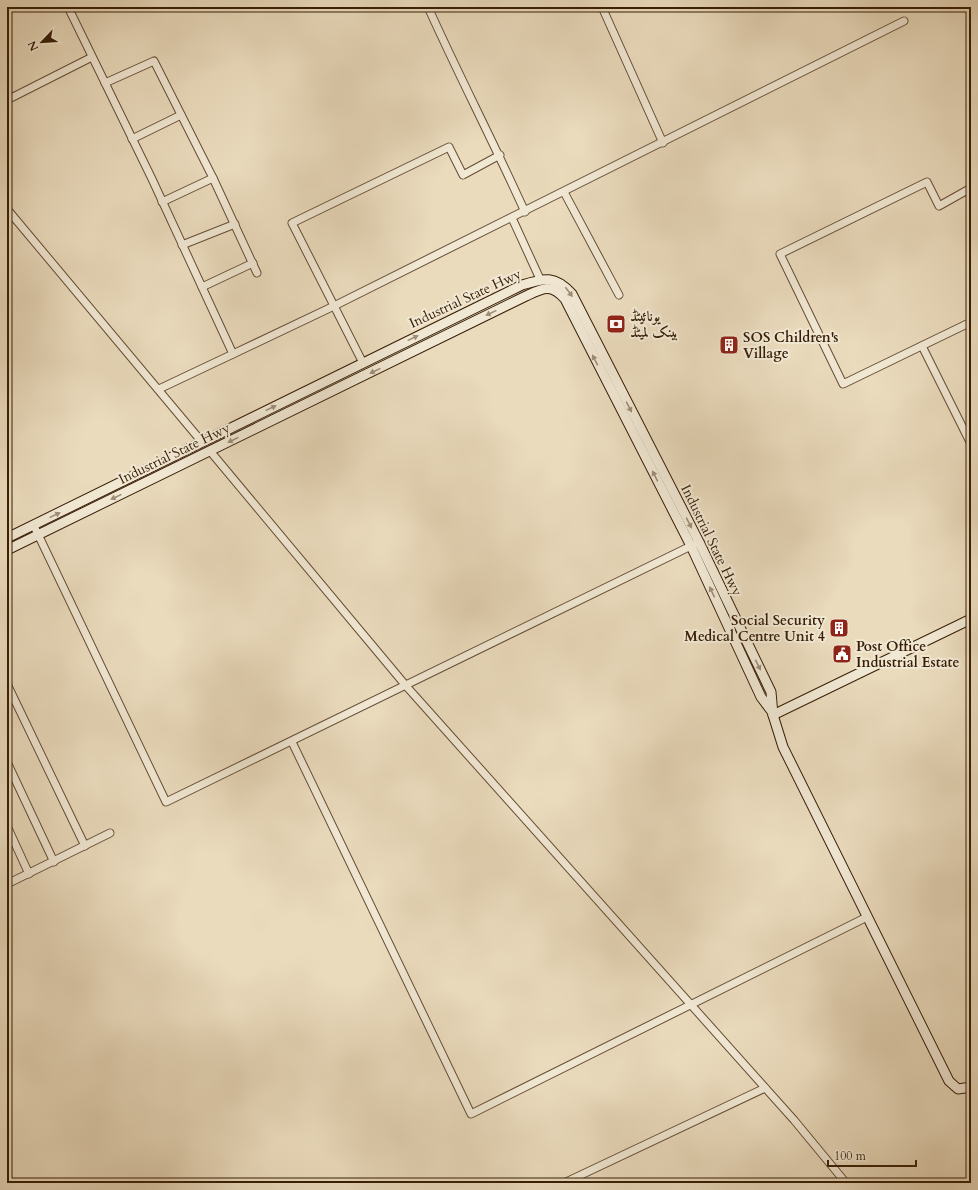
<svg xmlns="http://www.w3.org/2000/svg" width="978" height="1190" font-family="Cardo,Amiri,serif">
  <style>
    .lines { fill: none; stroke-linecap: round; stroke-linejoin: round }
    .street-casing { stroke: #644d34; stroke-width: 9 }
    .secondary-casing { stroke: #371e06; stroke-width: 11 }
    .street { stroke: #f1e8d4; stroke-width: 7 }
    .secondary { stroke: #f1e8d4; stroke-width: 9 }
    .oneway { fill: #9d8d77 }
    .labels { text-anchor: middle; stroke-width: 4; stroke-linejoin: round; paint-order: stroke }
    .street-label { font-size: 14px; fill: #371e06; stroke: #f1e8d4 }
    .poi-label { font-size: 14px; font-weight: bold; fill: #371e06; stroke: #f1e8d4; text-anchor: start }
  </style>
  <rect width="100%" height="100%" fill="#eadbbd"/>
  <filter id="stains"><feTurbulence type="fractalNoise" baseFrequency=".005" numOctaves="4"/><feColorMatrix values="0 0 0 0 .2 0 0 0 0 .09 0 0 0 0 .02 0 0 0 .5 -.17"/></filter>
  <radialGradient id="worn" r=".72"><stop offset=".6" stop-color="#630" stop-opacity="0"/><stop offset="1" stop-color="#630" stop-opacity=".3"/></radialGradient>
  <g class="lines">
    <defs>
      <g id="street">
        <polyline points="68,7 152,179 233,354 159,389"/>
        <path d="M428 7C459 76 494 143 525 212"/>
        <polyline points="602,7 663,143"/>
        <polyline points="105,83 154,61 213,178 257,273"/>
        <polyline points="7,100 92,57"/>
        <polyline points="132,139 181,115"/>
        <polyline points="971,188 939,206 927,182 780,254 843,384 971,322"/>
        <polyline points="564,192 619,295"/>
        <polyline points="162,202 213,178"/>
        <polyline points="7,209 202,442"/>
        <polyline points="512,218 540,279"/>
        <polyline points="182,245 235,224"/>
        <polyline points="202,287 253,263"/>
        <polyline points="922,346 971,444"/>
        <polyline points="233,354 334,306 904,21"/>
        <polyline points="363,363 292,223 449,147 463,175 500,155"/>
        <polyline points="210,451 407,687 794,1120 846,1183"/>
        <polyline points="34,526 166,802 695,544"/>
        <polyline points="7,684 85,846"/>
        <polyline points="292,742 471,1114 867,917"/>
        <polyline points="7,762 54,862"/>
        <polyline points="7,826 29,874"/>
        <polyline points="7,884 110,833"/>
        <polyline points="564,1183 765,1088"/>
      </g>
      <g id="secondary">
        <path d="M7 538 522 285C544 278 555 275 572 294L699 542 771 692 773 715 783 747 949 1081 958 1089 971 1087"/>
        <path d="M7 550 526 296C543 288 551 283 565 299L691 546 761 697 773 713"/>
        <polyline points="773,715 971,619"/>
      </g>
    </defs>
    <use href="#street" class="street-casing"/>
    <use href="#secondary" class="secondary-casing"/>
    <use href="#street" class="street"/>
    <use href="#secondary" class="secondary"/>
  </g>
  <defs><path id="oneway-solid" d="M-6-.8H1V-3.2L6.5 0L1 3.2V.8H-6Z"/></defs>
  <g class="oneway">
    <use href="#oneway-solid" transform="translate(569 292) rotate(53)"/>
    <use href="#oneway-solid" transform="translate(491 313) rotate(154)"/>
    <use href="#oneway-solid" transform="translate(413 338) rotate(-26)"/>
    <use href="#oneway-solid" transform="translate(595 360) rotate(-117)"/>
    <use href="#oneway-solid" transform="translate(375 371) rotate(154)"/>
    <use href="#oneway-solid" transform="translate(629 407) rotate(63)"/>
    <use href="#oneway-solid" transform="translate(271 408) rotate(-26)"/>
    <use href="#oneway-solid" transform="translate(233 440) rotate(154)"/>
    <use href="#oneway-solid" transform="translate(655 476) rotate(-117)"/>
    <use href="#oneway-solid" transform="translate(116 497) rotate(154)"/>
    <use href="#oneway-solid" transform="translate(55 515) rotate(-26)"/>
    <use href="#oneway-solid" transform="translate(689 523) rotate(63)"/>
    <use href="#oneway-solid" transform="translate(712 592) rotate(-115)"/>
    <use href="#oneway-solid" transform="translate(758 665) rotate(64)"/>
  </g>
  <defs>
    <symbol id="bank-square" viewBox="-11 -11 22 22"><rect x="-9" y="-9" width="18" height="18" rx="4" fill="#8f2418" stroke="#f1e8d4"/><path d="M-6-4H6V4H-6ZM0-2.3a2.3 2.3 0 1 0 0 4.6a2.3 2.3 0 1 0 0-4.6Z" fill="#fff"/></symbol>
    <symbol id="building-square" viewBox="-11 -11 22 22"><rect x="-9" y="-9" width="18" height="18" rx="4" fill="#8f2418" stroke="#f1e8d4"/><path d="M-4-6H4V6H1V3H-1V6H-4ZM-2.5-4.3h1.7v1.8h-1.7ZM.8-4.3h1.7v1.8H.8ZM-2.5-1h1.7V.8h-1.7ZM.8-1h1.7V.8H.8Z" fill="#fff"/></symbol>
    <symbol id="civic-square" viewBox="-11 -11 22 22"><rect x="-9" y="-9" width="18" height="18" rx="4" fill="#8f2418" stroke="#f1e8d4"/><path d="M-.6-6.5H3V-4.5H.6V-3L4-1V1h2V6H-6V1h2V-1L-.6-3ZM-1.2 2.5V6h2.4V2.5Z" fill="#fff"/></symbol>
  </defs>
  <g fill-rule="evenodd">
    <use href="#bank-square" x="605" y="313" width="22" height="22"/>
    <use href="#building-square" x="718" y="334" width="22" height="22"/>
    <use href="#building-square" x="828" y="617" width="22" height="22"/>
    <use href="#civic-square" x="831" y="643" width="22" height="22"/>
  </g>
  <g class="labels">
    <g class="street-label">
      <text transform="translate(465 298) rotate(-25)" y="5">Industrial State Hwy</text>
      <text transform="translate(174 453) rotate(-26)" y="5">Industrial State Hwy</text>
      <text transform="translate(712 540) rotate(64)" y="5">Industrial State Hwy</text>
    </g>
    <g class="poi-label">
      <text x="630" y="321">یونائیٹڈ<tspan x="630" dy="16">بینک لمیٹڈ</tspan></text>
      <text x="743" y="342">SOS Children's<tspan x="743" dy="16">Village</tspan></text>
      <text x="825" y="625" text-anchor="end">Social Security<tspan x="825" dy="16">Medical Centre Unit 4</tspan></text>
      <text x="856" y="651">Post Office<tspan x="856" dy="16">Industrial Estate</tspan></text>
    </g>
  </g>
  <rect width="978" height="1190" fill="none" stroke="#eadbbd" stroke-width="24"/>
  <rect x="8" y="8" width="962" height="1174" fill="none" stroke="#371e06" stroke-width="2"/>
  <rect x="12" y="12" width="954" height="1166" fill="none" stroke="#371e06"/>
  <g transform="translate(42 42) rotate(245)" stroke="#f1e8d4" stroke-width="3" paint-order="stroke">
  <path d="M0-3L7 15L0 10L-7 15Z" fill="#371e06"/>
  <text y="-6" font-size="11" font-weight="bold" text-anchor="middle" fill="#371e06">N</text>
  </g>
  <path d="M828 1160v6h88v-6" fill="none" stroke="#371e06" stroke-width="2"/>
  <text x="834" y="1160" font-size="12" fill="#371e06" stroke="#f1e8d4" stroke-width="3" paint-order="stroke">100 m</text>
  <rect width="100%" height="100%" filter="url(#stains)"/>
  <rect width="100%" height="100%" fill="url(#worn)"/>
</svg>
